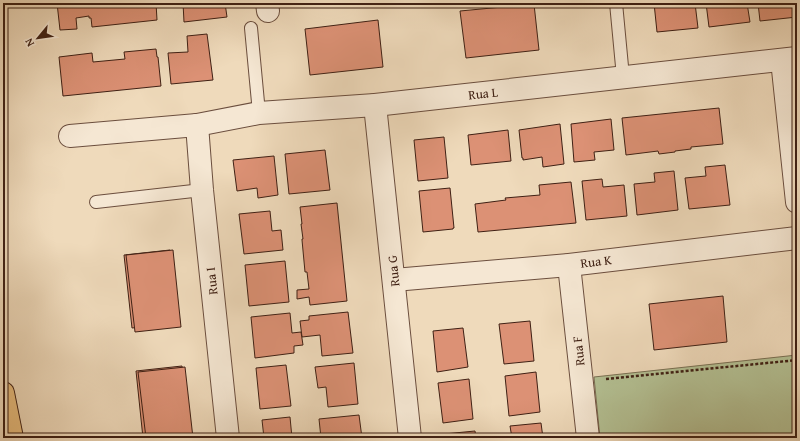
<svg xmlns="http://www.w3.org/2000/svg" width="800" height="441" font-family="'Gentium Book Plus',serif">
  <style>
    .green { fill: #b4c194; stroke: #7a7054 }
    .building { fill: #dc9175; stroke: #3f2014 }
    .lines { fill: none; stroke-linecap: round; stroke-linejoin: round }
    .lane-casing { stroke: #6b4e3e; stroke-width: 14 }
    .street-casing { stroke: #6b4e3e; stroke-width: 24 }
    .primary-casing { stroke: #3f2014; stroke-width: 24 }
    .path { stroke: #3f2014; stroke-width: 2.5; stroke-dasharray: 3 2; stroke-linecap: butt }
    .lane { stroke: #f5e7d3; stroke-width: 12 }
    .street { stroke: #f5e7d3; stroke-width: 22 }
    .primary { stroke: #e8bd7e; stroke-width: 22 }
    .labels { text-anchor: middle; stroke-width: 3.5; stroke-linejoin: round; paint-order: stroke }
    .street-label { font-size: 13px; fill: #3f2014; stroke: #f5e7d3 }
  </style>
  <rect width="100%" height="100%" fill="#efdabb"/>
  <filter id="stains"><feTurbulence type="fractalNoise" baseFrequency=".005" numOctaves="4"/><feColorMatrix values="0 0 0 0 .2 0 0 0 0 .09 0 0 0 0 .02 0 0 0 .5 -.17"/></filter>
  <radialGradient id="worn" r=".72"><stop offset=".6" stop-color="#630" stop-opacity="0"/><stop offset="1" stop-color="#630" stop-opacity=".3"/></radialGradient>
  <polygon class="green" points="797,355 797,438 600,438 594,377"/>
  <g class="building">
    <polygon points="57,3 156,3 157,20 92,27 91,18 89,18 89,16 76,18 77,29 60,30"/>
    <polygon points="183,3 225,3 227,17 184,22"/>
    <polygon points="654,3 695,3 698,28 657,32"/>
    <polygon points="706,3 747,3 750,22 709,27"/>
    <polygon points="758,3 797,3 797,17 760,21"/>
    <polygon points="534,4 539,50 466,58 460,11"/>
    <polygon points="378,20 383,67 310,75 305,29"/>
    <polygon points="207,34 213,80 171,84 168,53 188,52 187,36"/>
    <polygon points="156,49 157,57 158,57 161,86 63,96 59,57 92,53 93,62 125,59 124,52"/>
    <polygon points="719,108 723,144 691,147 691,149 675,151 675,152 659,154 658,151 626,155 622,118"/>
    <polygon points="611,119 614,150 594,152 595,160 574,162 571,124"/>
    <polygon points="560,124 564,164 543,167 542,157 523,160 523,158 522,158 519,130"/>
    <polygon points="508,130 511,161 471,165 468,135"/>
    <polygon points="444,137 448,178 418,181 414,140"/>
    <polygon points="325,150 330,190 289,194 285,154"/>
    <polygon points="274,156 278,195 258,198 257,188 237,191 233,160"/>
    <polygon points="725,165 730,205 689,209 685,178 706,176 705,167"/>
    <polygon points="674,171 678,210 637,215 634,184 655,182 654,173"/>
    <polygon points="602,179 603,187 624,185 627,216 586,220 582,181"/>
    <polygon points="571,182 576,223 478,232 475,204 506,200 505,198 540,195 539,185"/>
    <polygon points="450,188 454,228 453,228 453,229 423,232 419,191"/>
    <polygon points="337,203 347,301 310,305 309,297 297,299 297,290 309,289 307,272 305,272 302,240 302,239 303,239 301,224 302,224 300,207"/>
    <polygon points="270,211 272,231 281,230 283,250 244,254 239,214"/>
    <polygon points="170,250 177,323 132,328 124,255"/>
    <polygon points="173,250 181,327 135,332 126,255"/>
    <polygon points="285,261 289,302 249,306 245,265"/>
    <polygon points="723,296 727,342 654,350 649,304"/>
    <polygon points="348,312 353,353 322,356 320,335 302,337 300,321 309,320 309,316"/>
    <polygon points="290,313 292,333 301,332 303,345 294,346 294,353 255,358 251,317"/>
    <polygon points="530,321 534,361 504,364 499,324"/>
    <polygon points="463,328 468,367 437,372 433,331"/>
    <polygon points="354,363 358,404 328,407 326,387 318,388 315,367"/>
    <polygon points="286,365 291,406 260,409 256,368"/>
    <polygon points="182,366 190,438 143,438 136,371"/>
    <polygon points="185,367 193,438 146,438 138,372"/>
    <polygon points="536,372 540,412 509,416 505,376"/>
    <polygon points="469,379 473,419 443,423 438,383"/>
    <polygon points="359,415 362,438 321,438 319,419"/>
    <polygon points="290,417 292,438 264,438 262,420"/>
    <polygon points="541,423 543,438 512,438 510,426"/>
    <polygon points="475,431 476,438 444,438 444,434"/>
  </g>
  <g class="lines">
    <defs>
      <g id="lane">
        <polyline points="616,3 623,77"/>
        <polyline points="251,28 259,113"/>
        <polyline points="96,202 202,190"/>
      </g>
      <g id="street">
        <polyline points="267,3 268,11"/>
        <polyline points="782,60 797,202"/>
        <polyline points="375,105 410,438"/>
        <polyline points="197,125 202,190 228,438"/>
        <polyline points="70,136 197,125 259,113 375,105 797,58"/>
        <polyline points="569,265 588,438"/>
        <polyline points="394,280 569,265 797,238"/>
      </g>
      <polyline id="primary" points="3,393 12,438"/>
    </defs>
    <use href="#lane" class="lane-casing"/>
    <use href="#street" class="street-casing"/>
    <use href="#primary" class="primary-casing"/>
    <g class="path">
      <polyline points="606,379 797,360"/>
      <polyline points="793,438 797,428"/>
    </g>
    <use href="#lane" class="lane"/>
    <use href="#street" class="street"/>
    <use href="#primary" class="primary"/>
  </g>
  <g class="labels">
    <g class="street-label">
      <text transform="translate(483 93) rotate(-6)" y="5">Rua L</text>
      <text transform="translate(596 261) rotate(-7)" y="5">Rua K</text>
      <text transform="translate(393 271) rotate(-96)" y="5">Rua G</text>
      <text transform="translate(211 281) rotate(-96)" y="5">Rua I</text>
      <text transform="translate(578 351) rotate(-96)" y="5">Rua F</text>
    </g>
  </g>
  <rect width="800" height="441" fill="none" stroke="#efdabb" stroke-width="16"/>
  <rect x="4" y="4" width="792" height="433" fill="none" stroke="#3f2014" stroke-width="2"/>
  <rect x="8" y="8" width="784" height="425" fill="none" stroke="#3f2014"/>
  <g transform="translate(38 38) rotate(241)" stroke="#f5e7d3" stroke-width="3" paint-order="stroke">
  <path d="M0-3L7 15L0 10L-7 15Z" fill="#3f2014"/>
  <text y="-6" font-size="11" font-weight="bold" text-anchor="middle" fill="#3f2014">N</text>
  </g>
  <rect width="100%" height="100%" filter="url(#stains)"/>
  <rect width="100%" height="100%" fill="url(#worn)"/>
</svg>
